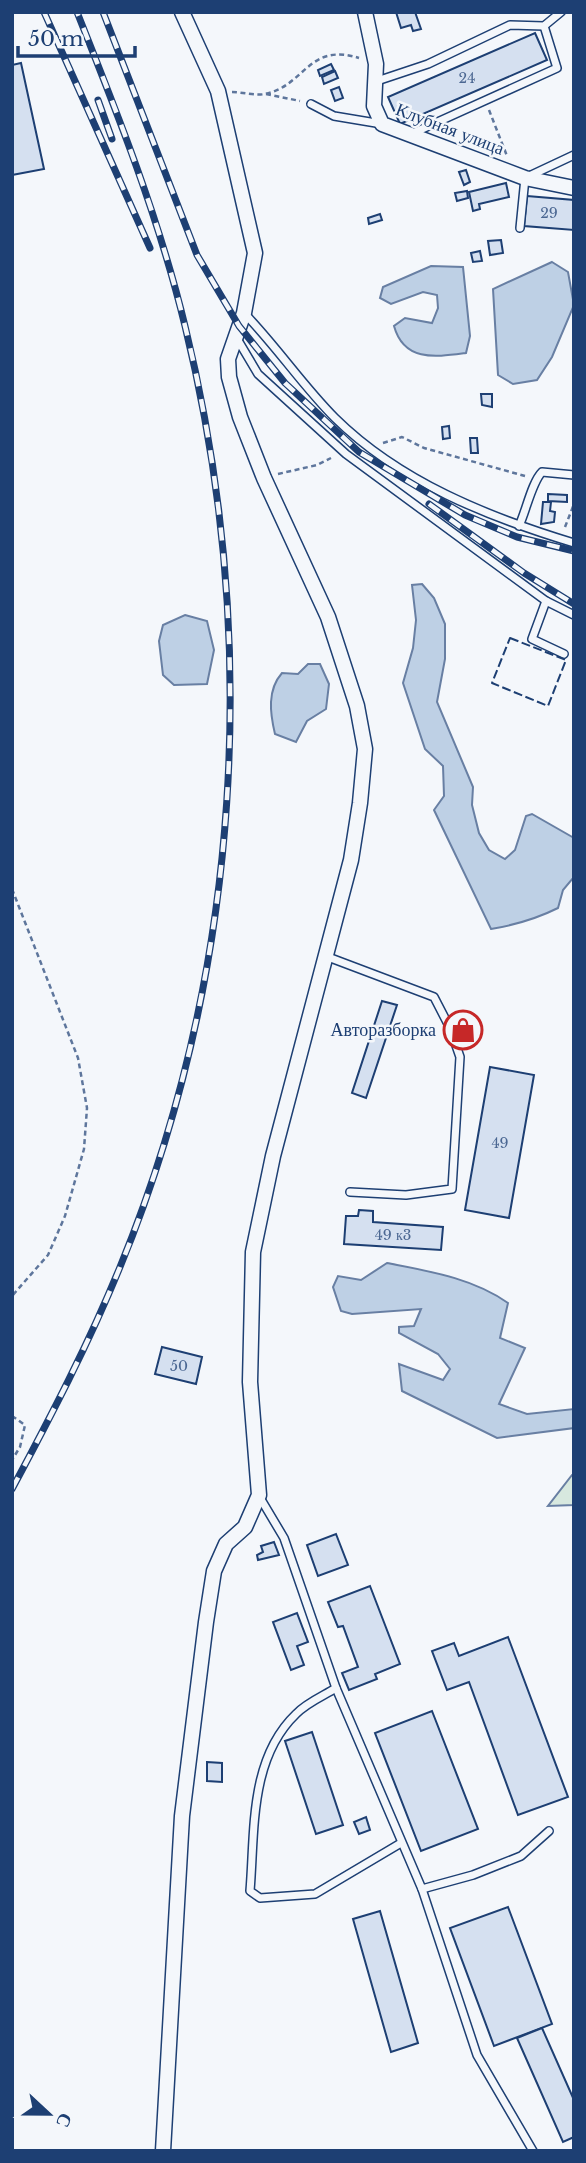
<svg xmlns="http://www.w3.org/2000/svg" width="586" height="2163" font-family="'Libre Baskerville',serif">
  <style>
    .green { fill: #d7e8df; stroke: #687fa3; stroke-width: 2 }
    .water { fill: #bed0e5; stroke: #687fa3; stroke-width: 2 }
    .building { fill: #d5e0f0; stroke: #1d3f73; stroke-width: 2 }
    .lines { fill: none; stroke-linecap: round; stroke-linejoin: round }
    .service-casing { stroke: #1d3f73; stroke-width: 10 }
    .minor-casing { stroke: #1d3f73; stroke-width: 17 }
    .path { stroke: #5e769c; stroke-width: 2.5; stroke-dasharray: 5 3.5; stroke-linecap: butt }
    .service { stroke: #f4f7fb; stroke-width: 7 }
    .minor { stroke: #f4f7fb; stroke-width: 14 }
    .rail-casing { stroke: #1d3f73; stroke-width: 7 }
    .rail { stroke: #f4f7fb; stroke-width: 4.5; stroke-dasharray: 13; stroke-linecap: butt }
    .fence { stroke: #1d3f73; stroke-width: 2; stroke-dasharray: 9 3.5; stroke-linecap: butt }
    .labels { text-anchor: middle; stroke-width: 5; stroke-linejoin: round; paint-order: stroke }
    .number-label { font-size: 14px; fill: #4b6792 }
    .street-label { font-size: 18px; fill: #1d3f73; stroke: #f4f7fb }
    .poi-label { font-size: 18px; fill: #1d3f73; stroke: #f4f7fb; text-anchor: end }
  </style>
  <rect width="100%" height="100%" fill="#f4f7fb"/>
  <polygon class="green" points="574,1474 574,1505 548,1506 572,1475"/>
  <g class="water">
    <polygon points="552,262 568,272 574,305 552,357 537,380 513,384 498,375 493,289"/>
    <path d="M431 266 463 267 470 336 466 353C435 357 404 362 394 326L405 318 432 323 438 308 437 295 423 292 391 304 380 298 383 287Z"/>
    <path d="M422 584 434 598 445 624V659L437 702 473 787 472 805 479 833 489 850 505 859 515 850 526 816 532 814 574 838V877L563 890 558 908C536 919 515 925 491 929L434 810 444 796 443 766 425 749 403 683 413 648 416 620 412 585Z"/>
    <polygon points="185,615 207,621 214,650 207,684 174,685 163,675 159,641 163,625"/>
    <path d="M308 664H320L329 684 326 709 307 721 296 742 275 734C270 713 267 690 282 673L298 674Z"/>
    <path d="M387 1263C428 1271 473 1278 508 1303L500 1338 525 1348 499 1404 527 1414 574 1409V1428L497 1438 402 1391 399 1364 443 1380 450 1369 438 1354 399 1333V1327L414 1326 421 1309 352 1314 341 1311 333 1287 338 1276 361 1280Z"/>
  </g>
  <g class="building">
    <polygon points="396,12 415,12 421,29 413,31 411,25 401,28"/>
    <polygon points="535,33 547,60 400,124 388,97"/>
    <polygon points="21,63 44,169 12,175 12,65"/>
    <polygon points="331,64 334,70 320,76 318,70"/>
    <polygon points="335,71 338,78 324,84 322,77"/>
    <polygon points="339,87 343,98 335,101 331,90"/>
    <polygon points="466,170 470,182 464,185 459,172"/>
    <polygon points="506,183 509,197 479,204 480,209 473,211 469,192"/>
    <polygon points="467,191 468,198 457,201 455,193"/>
    <polygon points="527,196 574,200 574,230 524,226"/>
    <polygon points="380,214 382,220 369,224 368,218"/>
    <polygon points="501,240 503,253 490,255 488,241"/>
    <polygon points="480,251 482,261 473,262 471,253"/>
    <polygon points="481,394 492,394 492,407 482,405"/>
    <polygon points="449,426 450,438 443,439 442,427"/>
    <polygon points="470,438 477,438 478,453 471,453"/>
    <polygon points="548,494 567,495 567,502 548,501"/>
    <polygon points="543,502 551,502 550,511 555,512 554,522 541,524"/>
    <polygon points="382,1001 397,1005 366,1098 352,1093"/>
    <polygon points="490,1067 534,1075 509,1218 465,1210"/>
    <polygon points="359,1210 373,1211 373,1222 443,1227 441,1250 344,1244 346,1216 358,1216"/>
    <polygon points="162,1347 202,1357 196,1384 155,1374"/>
    <polygon points="336,1534 348,1565 318,1576 307,1545"/>
    <polygon points="274,1542 279,1555 258,1560 257,1555 263,1552 261,1546"/>
    <polygon points="370,1586 400,1664 375,1674 377,1679 349,1690 342,1673 358,1667 343,1626 338,1627 328,1602"/>
    <polygon points="297,1613 308,1642 297,1646 304,1665 291,1670 273,1622"/>
    <polygon points="508,1637 568,1797 518,1815 469,1682 447,1690 432,1651 454,1643 459,1656"/>
    <polygon points="432,1711 478,1829 421,1851 375,1733"/>
    <polygon points="312,1732 343,1825 316,1834 285,1741"/>
    <polygon points="207,1762 222,1763 222,1782 207,1781"/>
    <polygon points="366,1817 370,1830 359,1834 354,1822"/>
    <polygon points="508,1907 552,2024 494,2046 450,1928"/>
    <polygon points="380,1911 418,2043 391,2052 353,1919"/>
    <polygon points="542,2028 574,2100 574,2137 563,2142 517,2038"/>
  </g>
  <g class="lines">
    <defs>
      <g id="service">
        <polyline points="377,81 428,64 510,25 544,26 561,12"/>
        <polyline points="311,104 334,116 382,124"/>
        <polyline points="411,134 557,68 544,26"/>
        <polyline points="520,228 525,178 574,155"/>
        <path d="M245 314C277 347 303 386 335 418 400 482 488 517 574 543"/>
        <polyline points="236,337 258,374 346,454 546,601 574,615"/>
        <path d="M519 526C526 511 532 482 542 472L574 475"/>
        <polyline points="546,601 532,639 564,654"/>
        <polyline points="328,957 434,997 450,1028 460,1057 452,1189 406,1195 350,1192"/>
        <polyline points="259,1496 284,1538 336,1688 422,1889 477,2055 533,2151"/>
        <path d="M336 1688C323 1696 306 1703 296 1714 249 1759 255 1831 250 1891L260 1898 315 1894 401 1843"/>
        <polyline points="422,1889 473,1875 521,1856 549,1831"/>
      </g>
      <g id="minor">
        <polyline points="365,12 376,64 374,106 382,124 525,178 574,188"/>
        <polyline points="163,2151 182,1816 206,1622 214,1571 226,1544 245,1527 259,1495 250,1382 253,1252 273,1156 351,860 360,803 365,749 357,706 328,617 264,478 240,417 229,377 228,359 244,313 255,253 218,91 182,12"/>
      </g>
    </defs>
    <use href="#service" class="service-casing"/>
    <use href="#minor" class="minor-casing"/>
    <g class="path">
      <path d="M232 92C242 92 255 96 265 94 305 86 308 42 359 58"/>
      <polyline points="266,94 300,101"/>
      <polyline points="489,110 507,156"/>
      <polyline points="383,443 402,437 424,448 525,476"/>
      <polyline points="278,474 317,465 331,458"/>
      <polyline points="565,527 574,504"/>
      <polyline points="12,889 78,1058 87,1108 84,1149 65,1216 48,1255 12,1296"/>
      <polyline points="12,1416 25,1425 20,1447 12,1460"/>
    </g>
    <use href="#service" class="service"/>
    <use href="#minor" class="minor"/>
    <defs>
      <g id="rail">
        <polyline points="44,12 150,248"/>
        <polyline points="103,12 197,255 239,326 285,383 359,452 465,515 517,537 574,551"/>
        <polyline points="98,100 112,139"/>
        <polyline points="429,504 524,573 574,604"/>
        <path d="M12 1489C51 1416 89 1343 120 1267 242 970 261 637 185 326 159 218 118 115 77 12"/>
      </g>
    </defs>
    <use href="#rail" class="rail-casing"/>
    <use href="#rail" class="rail"/>
    <polygon class="fence" points="510,638 566,660 548,706 492,683"/>
  </g>
  <defs>
    <symbol id="shop-ring" viewBox="-11 -11 22 22"><circle r="9.5" fill="#f4f7fb" stroke="#c62828" stroke-width="1.5"/><path d="M-5-2.5h2.3a2.7 3.5 0 0 1 5.4 0H5L5.5 6h-11ZM-1.5-2.5h3a1.5 2.3 0 0 0-3 0Z" fill="#c62828"/></symbol>
  </defs>
  <g fill-rule="evenodd">
    <use href="#shop-ring" x="441" y="1008" width="44" height="44"/>
  </g>
  <g class="labels">
    <g class="number-label">
      <text x="467" y="83">24</text>
      <text x="549" y="218">29</text>
      <text x="500" y="1148">49</text>
      <text x="393" y="1240">49 к3</text>
      <text x="179" y="1371">50</text>
    </g>
    <g class="street-label">
      <text transform="translate(450 129) rotate(21)" y="6">Клубная улица</text>
    </g>
    <g class="poi-label">
      <text x="436" y="1036">Авторазборка</text>
    </g>
  </g>
  <rect width="586" height="2163" fill="none" stroke="#1d3f73" stroke-width="28"/>
  <g transform="translate(49 2114) rotate(112)" stroke="#f4f7fb" stroke-width="5" paint-order="stroke">
  <path d="M0-5L12 26L0 18L-12 26Z" fill="#1d3f73"/>
  <text y="-10" font-size="19" font-weight="bold" text-anchor="middle" fill="#1d3f73">С</text>
  </g>
  <path d="M18 46v10h117v-10" fill="none" stroke="#1d3f73" stroke-width="3.5"/>
  <text x="28" y="46" font-size="21" fill="#1d3f73" stroke="#f4f7fb" stroke-width="5" paint-order="stroke">50 m</text>
</svg>
